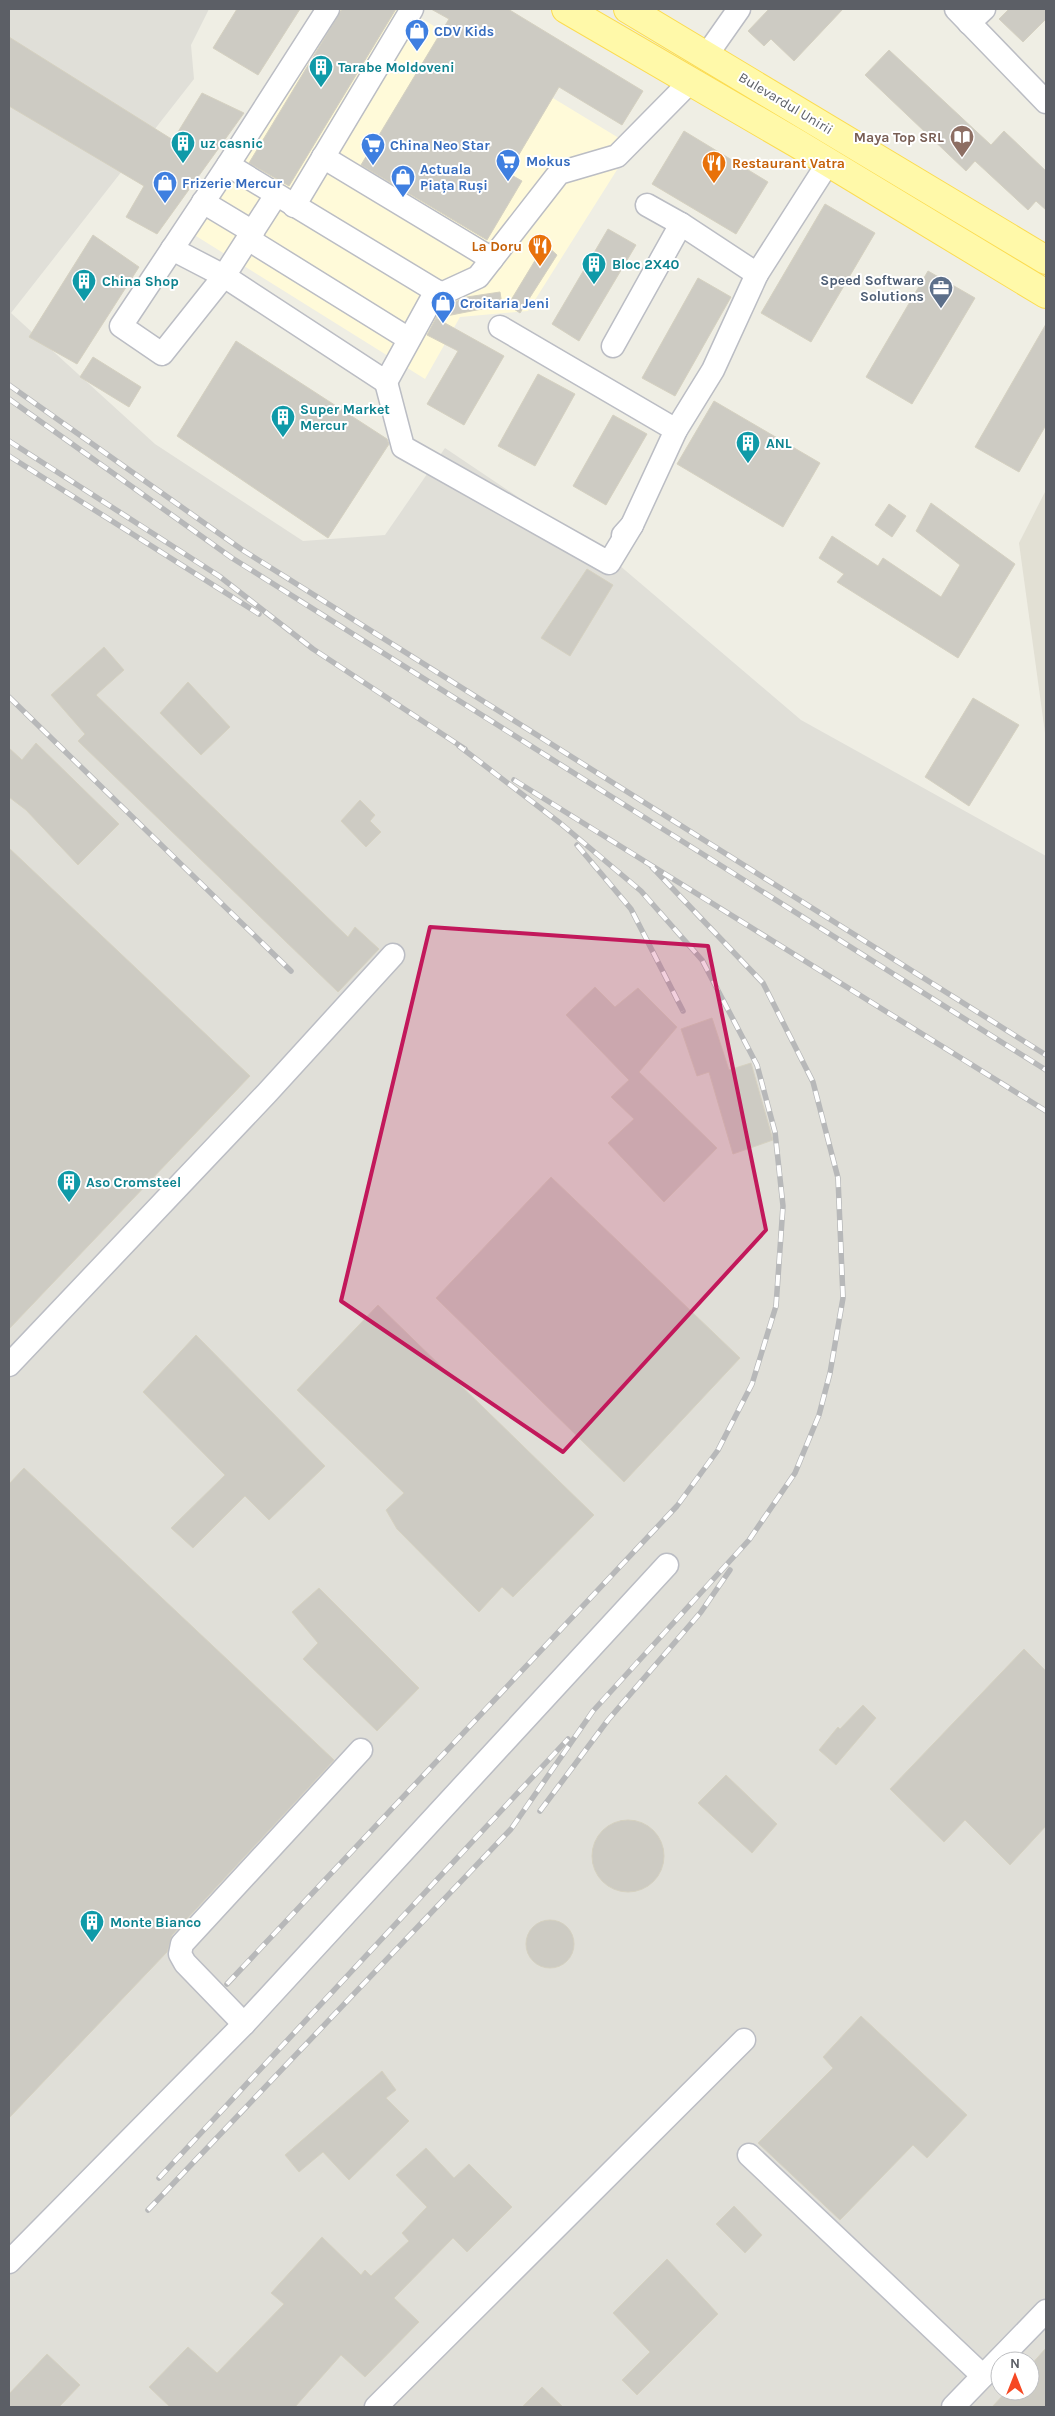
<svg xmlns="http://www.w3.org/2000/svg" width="1055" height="2416" font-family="Karla,sans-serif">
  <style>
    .commercial { fill: #fffad9 }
    .industrial { fill: #e0dfd8; fill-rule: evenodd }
    .education { fill: #e2e0d4 }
    .building { fill: #cdcbc3; stroke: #d5d1c1 }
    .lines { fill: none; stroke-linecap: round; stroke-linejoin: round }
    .minor-casing { stroke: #bbbdc4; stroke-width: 25 }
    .major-casing { stroke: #fcdc50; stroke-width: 30 }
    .minor { stroke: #fff; stroke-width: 22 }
    .major { stroke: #fff9a9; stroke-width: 28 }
    .rail-casing { stroke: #b7b8b9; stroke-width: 5.5 }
    .rail { stroke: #fff; stroke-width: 4; stroke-dasharray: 11; stroke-linecap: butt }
    .marked { fill: #c2185b; fill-opacity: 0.2; stroke: #c2185b; stroke-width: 4; stroke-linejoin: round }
    .labels { text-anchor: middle; stroke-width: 4; stroke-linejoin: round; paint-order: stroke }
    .shop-label { font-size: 14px; font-weight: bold; fill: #366cbe; stroke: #fff; text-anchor: start }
    .culture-label { font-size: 14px; font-weight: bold; fill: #0d838f; stroke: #fff; text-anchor: start }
    .street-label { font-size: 14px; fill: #5c5f66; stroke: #fff }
    .education-label { font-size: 14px; font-weight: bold; fill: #785e54; stroke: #fff; text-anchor: end }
    .food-label { font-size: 14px; font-weight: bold; fill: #c56008; stroke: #fff; text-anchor: start }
    .service-label { font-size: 14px; font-weight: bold; fill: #4e5e75; stroke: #fff; text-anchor: end }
  </style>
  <rect width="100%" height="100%" fill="#efeee4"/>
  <polygon class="commercial" points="321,9 406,9 632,146 528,311 460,317 425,379 188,231"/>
  <path class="industrial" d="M9 9H209L191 45 194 79 11 313 155 444 303 541 385 535 445 448 619 565 801 720 1046 856V2407H9ZM1000 2361H1030V2391H1000Z"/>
  <polygon class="education" points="1046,490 1046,740 1019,543"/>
  <g class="building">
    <polygon points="237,9 300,9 258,75 213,48"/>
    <polygon points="342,9 396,9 289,186 249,163"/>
    <polygon points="431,9 508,9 643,91 622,125 559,87 508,173 522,181 487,240 361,165 449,19"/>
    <polygon points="769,9 843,9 794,61 771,39 764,46 748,31"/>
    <polygon points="1009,9 1046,9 1046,19 1023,42 999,19"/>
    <polygon points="9,37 173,140 202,93 244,113 157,234 126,217 144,186 9,106"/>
    <polygon points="889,50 991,145 1004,131 1046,171 1046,210 1036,201 1028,210 975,161 966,171 865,75"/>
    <polygon points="684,131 768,182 736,234 652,184"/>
    <polygon points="825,204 875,233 811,342 761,313"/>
    <polygon points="608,229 636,245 579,341 552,324"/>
    <polygon points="93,235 139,267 77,364 29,337"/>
    <polygon points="545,244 557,255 520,313 508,305"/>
    <polygon points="928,271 975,298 912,404 866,377"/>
    <polygon points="698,278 731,297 675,396 642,378"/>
    <polygon points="500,292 502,305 436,318 443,307 467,297"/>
    <polygon points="436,318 504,356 464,425 427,404 458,351 427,335"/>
    <polygon points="1046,324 1046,425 1019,472 975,447"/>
    <polygon points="236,341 387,439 389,444 328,538 177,436"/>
    <polygon points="93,357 141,387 129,407 80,377"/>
    <polygon points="538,374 575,394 535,466 498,446"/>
    <polygon points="714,401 820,463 783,527 677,464"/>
    <polygon points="613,415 647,434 606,505 573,486"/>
    <polygon points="931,503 1015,564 958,658 837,582 844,574 819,558 832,536 878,566 883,558 941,597 960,565 916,531"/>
    <polygon points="889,504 906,516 892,537 875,525"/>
    <polygon points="587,569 613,585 570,656 541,638"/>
    <polygon points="104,647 124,670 96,695 348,937 355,927 379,949 338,992 78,741 85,734 51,695"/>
    <polygon points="188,682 230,727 201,755 160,713"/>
    <polygon points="973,698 1019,725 969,806 925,777"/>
    <polygon points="36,743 119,824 78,865 26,810 9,797 9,748 22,760"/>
    <polygon points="360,800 375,815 370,821 381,832 366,847 341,821"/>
    <polygon points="9,848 250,1076 9,1329"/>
    <polygon points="595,987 615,1007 638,988 677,1027 639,1072 717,1148 664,1202 608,1143 634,1119 611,1097 629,1080 566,1015"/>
    <polygon points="712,1018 729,1070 751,1063 773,1140 733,1154 709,1072 697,1076 681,1029"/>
    <polygon points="551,1177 740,1358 624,1482 436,1298"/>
    <polygon points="378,1305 594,1515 513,1597 502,1587 479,1612 397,1529 386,1510 404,1493 297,1390"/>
    <polygon points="196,1335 325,1466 269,1520 245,1496 193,1548 171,1528 225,1475 143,1392"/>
    <polygon points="24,1468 334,1760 172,1935 167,1952 9,2118 9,1484"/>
    <polygon points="319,1588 419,1688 377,1731 303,1659 318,1643 292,1612"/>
    <polygon points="1024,1649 1046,1671 1046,1826 1010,1865 965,1820 944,1842 890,1789"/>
    <polygon points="863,1705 876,1718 836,1765 819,1750 838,1727 840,1729"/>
    <polygon points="726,1775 777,1824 752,1853 698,1803"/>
    <circle cx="628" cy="1856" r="36"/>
    <circle cx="550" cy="1944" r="24"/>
    <polygon points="861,2016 967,2115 927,2158 913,2145 840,2220 758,2143 833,2068 823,2057"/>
    <polygon points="382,2071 396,2090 386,2098 409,2121 349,2180 323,2152 299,2172 285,2155"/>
    <polygon points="426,2148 454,2178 469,2164 512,2207 467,2252 453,2238 394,2298 419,2322 365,2377 341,2355 295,2407 170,2407 149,2387 188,2347 217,2373 284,2304 271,2293 322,2237 361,2275 365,2270 371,2276 409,2241 402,2233 427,2207 396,2175"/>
    <polygon points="734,2206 762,2235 745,2253 716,2224"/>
    <polygon points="667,2259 718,2314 637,2395 622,2380 650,2352 613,2313"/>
    <polygon points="1046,2348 1046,2407 992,2407 1007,2391 1030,2391 1030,2366"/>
    <polygon points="47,2354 80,2385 59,2407 9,2407 9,2394"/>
    <polygon points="542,2387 563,2407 522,2407"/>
  </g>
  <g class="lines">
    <defs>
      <g id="minor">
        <polyline points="328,9 228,165 121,326 162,354 224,276 386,382 436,291"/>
        <polyline points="956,9 1046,102"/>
        <polyline points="969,23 984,9"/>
        <polyline points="706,56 739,9"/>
        <polyline points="323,157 492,259"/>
        <polyline points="228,165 441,294 478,277 559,173 617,156 691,81"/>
        <polyline points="203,202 253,232"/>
        <polyline points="647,205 681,224"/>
        <polyline points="294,206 412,9"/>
        <polyline points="248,239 409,339"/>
        <polyline points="172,249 224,276 276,195"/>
        <polyline points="500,327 676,430"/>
        <polyline points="613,346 681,224 757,274 828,163"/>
        <polyline points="386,382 403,447 609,563 632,525"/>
        <polyline points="623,535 632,525 676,430 713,370 757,274"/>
        <polyline points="9,1365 267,1093 393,955"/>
        <polyline points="244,2024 185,1963 180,1954 182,1944 361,1750"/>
        <polyline points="749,2155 983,2376"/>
        <polyline points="9,2262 244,2024 667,1565"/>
        <polyline points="376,2407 744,2040"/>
        <polyline points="953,2407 1046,2311"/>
      </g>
      <g id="major">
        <polyline points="566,9 798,144 1046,294"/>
        <polyline points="628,9 1046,260"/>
      </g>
    </defs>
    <use href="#minor" class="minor-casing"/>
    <use href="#major" class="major-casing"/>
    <use href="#minor" class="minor"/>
    <use href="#major" class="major"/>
    <defs>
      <g id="rail">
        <polyline points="9,385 241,549 1046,1055"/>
        <polyline points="9,399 232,558 1046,1070"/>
        <polyline points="9,441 219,576 313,649 465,749"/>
        <polyline points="9,456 259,614"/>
        <polyline points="9,697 291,971"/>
        <polyline points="514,780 1046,1111"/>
        <polyline points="577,845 631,909 683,1011"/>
        <polyline points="540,1811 608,1720 701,1612 730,1570"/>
        <polyline points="227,1984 677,1506 718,1450 752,1384 776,1306 783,1206 775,1132 757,1065 702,960 641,891 560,823 459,746"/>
        <polyline points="159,2178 568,1739"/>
        <polyline points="148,2210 511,1829 593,1711 749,1540 795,1473 819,1415 830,1373 843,1298 838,1178 813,1082 763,983 652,867"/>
      </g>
    </defs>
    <use href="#rail" class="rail-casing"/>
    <use href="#rail" class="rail"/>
  </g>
  <path class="marked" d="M430 927 708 946 766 1230 563 1452 341 1301Z"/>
  <defs>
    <symbol id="shop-pin" viewBox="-11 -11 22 30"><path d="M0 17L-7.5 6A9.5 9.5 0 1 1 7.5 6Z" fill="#3f7fe0" stroke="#fff"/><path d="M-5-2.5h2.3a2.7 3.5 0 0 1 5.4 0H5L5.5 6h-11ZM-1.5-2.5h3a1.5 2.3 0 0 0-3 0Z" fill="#fff"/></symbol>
    <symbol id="building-pin" viewBox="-11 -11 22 30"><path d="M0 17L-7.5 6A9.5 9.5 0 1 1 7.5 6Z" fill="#0f9aa8" stroke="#fff"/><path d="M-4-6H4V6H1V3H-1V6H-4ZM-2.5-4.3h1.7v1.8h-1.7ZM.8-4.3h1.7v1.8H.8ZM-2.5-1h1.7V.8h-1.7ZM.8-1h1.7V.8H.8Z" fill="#fff"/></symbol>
    <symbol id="library-pin" viewBox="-11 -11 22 30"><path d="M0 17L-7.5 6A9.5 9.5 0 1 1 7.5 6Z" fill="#8d6e63" stroke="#fff"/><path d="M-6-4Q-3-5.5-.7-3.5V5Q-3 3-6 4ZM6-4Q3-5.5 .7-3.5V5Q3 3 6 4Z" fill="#fff"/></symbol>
    <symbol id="supermarket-pin" viewBox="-11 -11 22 30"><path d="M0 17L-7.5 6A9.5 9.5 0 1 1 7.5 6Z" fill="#3f7fe0" stroke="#fff"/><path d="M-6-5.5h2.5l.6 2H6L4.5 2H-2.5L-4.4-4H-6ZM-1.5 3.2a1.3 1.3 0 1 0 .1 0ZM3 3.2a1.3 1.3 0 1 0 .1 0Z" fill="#fff"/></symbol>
    <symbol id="restaurant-pin" viewBox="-11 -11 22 30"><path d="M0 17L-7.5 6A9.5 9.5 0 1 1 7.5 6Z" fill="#e8710a" stroke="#fff"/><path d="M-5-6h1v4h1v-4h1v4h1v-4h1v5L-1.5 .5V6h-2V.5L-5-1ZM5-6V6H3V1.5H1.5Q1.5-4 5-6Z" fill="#fff"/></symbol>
    <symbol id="office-pin" viewBox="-11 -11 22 30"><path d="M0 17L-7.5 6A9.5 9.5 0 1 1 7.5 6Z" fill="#5c6f8a" stroke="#fff"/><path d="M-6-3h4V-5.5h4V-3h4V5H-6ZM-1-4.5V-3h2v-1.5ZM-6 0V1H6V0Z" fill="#fff"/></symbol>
  </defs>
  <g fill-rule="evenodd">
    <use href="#shop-pin" x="403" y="17" width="28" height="38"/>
    <use href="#building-pin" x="307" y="53" width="28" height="38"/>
    <use href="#library-pin" x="948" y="123" width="28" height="38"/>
    <use href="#building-pin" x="169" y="129" width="28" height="38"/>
    <use href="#supermarket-pin" x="359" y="131" width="28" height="38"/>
    <use href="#supermarket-pin" x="494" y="147" width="28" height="38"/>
    <use href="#restaurant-pin" x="700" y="149" width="28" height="38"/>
    <use href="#shop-pin" x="389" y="163" width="28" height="38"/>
    <use href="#shop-pin" x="151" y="169" width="28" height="38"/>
    <use href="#restaurant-pin" x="526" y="232" width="28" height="38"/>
    <use href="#building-pin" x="580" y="250" width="28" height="38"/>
    <use href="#building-pin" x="70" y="267" width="28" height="38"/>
    <use href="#office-pin" x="927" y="274" width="28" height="38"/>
    <use href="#shop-pin" x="429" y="289" width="28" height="38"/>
    <use href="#building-pin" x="269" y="403" width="28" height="38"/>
    <use href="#building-pin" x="734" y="429" width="28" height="38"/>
    <use href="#building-pin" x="55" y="1168" width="28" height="38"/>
    <use href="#building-pin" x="78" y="1908" width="28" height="38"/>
  </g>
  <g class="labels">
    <g class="shop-label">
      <text x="434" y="36">CDV Kids</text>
      <text x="390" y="150">China Neo Star</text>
      <text x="526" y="166">Mokus</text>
      <text x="420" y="174">Actuala<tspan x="420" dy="16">Piața Ruși</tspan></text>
      <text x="182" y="188">Frizerie Mercur</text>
      <text x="460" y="308">Croitaria Jeni</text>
    </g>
    <g class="culture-label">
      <text x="338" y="72">Tarabe Moldoveni</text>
      <text x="200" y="148">uz casnic</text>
      <text x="612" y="269">Bloc 2X40</text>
      <text x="102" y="286">China Shop</text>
      <text x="300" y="414">Super Market<tspan x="300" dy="16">Mercur</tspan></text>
      <text x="766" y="448">ANL</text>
      <text x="86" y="1187">Aso Cromsteel</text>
      <text x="110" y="1927">Monte Bianco</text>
    </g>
    <g class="street-label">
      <text transform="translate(786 103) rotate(31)" y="5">Bulevardul Unirii</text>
    </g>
    <g class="education-label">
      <text x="944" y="142">Maya Top SRL</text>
    </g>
    <g class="food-label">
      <text x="732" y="168">Restaurant Vatra</text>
      <text x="522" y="251" text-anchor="end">La Doru</text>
    </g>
    <g class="service-label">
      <text x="924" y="285">Speed Software<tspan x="924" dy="16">Solutions</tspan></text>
    </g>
  </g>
  <rect width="1055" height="2416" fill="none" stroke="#5c5f66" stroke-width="20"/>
  <g transform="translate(1015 2376)"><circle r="24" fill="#ffffff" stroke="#bebfc2"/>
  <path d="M0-4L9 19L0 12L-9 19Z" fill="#f64823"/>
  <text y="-8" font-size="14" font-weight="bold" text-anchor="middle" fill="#5c5f66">N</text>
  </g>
</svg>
